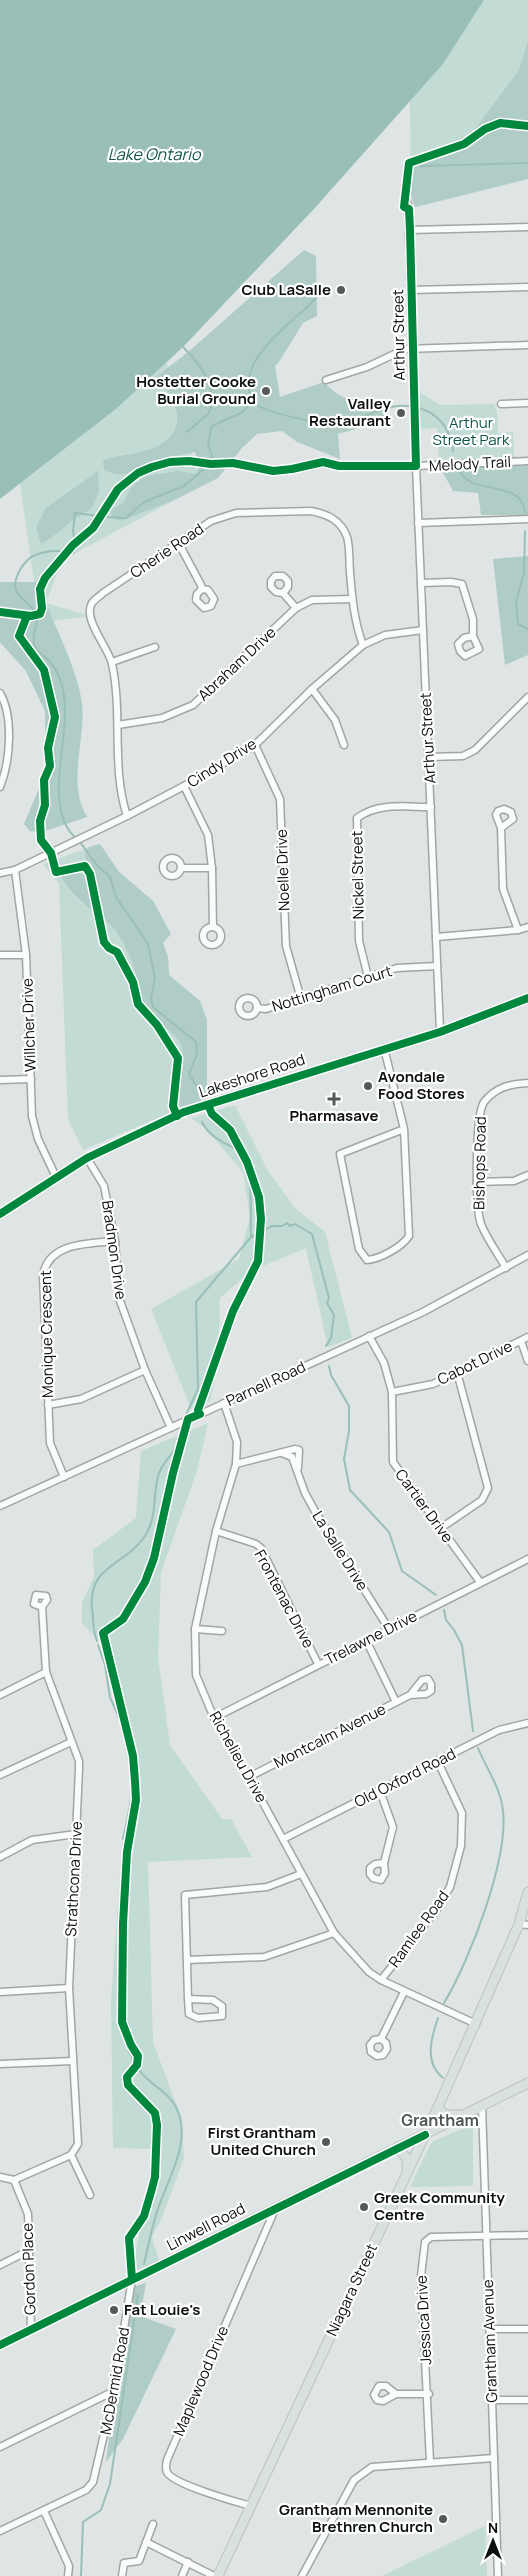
<svg xmlns="http://www.w3.org/2000/svg" width="528" height="2576" font-family="Manrope,sans-serif">
  <style>
    .green { fill: #c2dbd5 }
    .forest { fill: #afcdc6 }
    .water { fill: #9abfb6 }
    .lines { fill: none; stroke-linecap: round; stroke-linejoin: round }
    .stream { stroke: #9abfb6; stroke-width: 2 }
    .minor-casing { stroke: #a1a6a5; stroke-width: 9 }
    .major-casing { stroke: #bec1c1; stroke-width: 11 }
    .minor { stroke: #fafbfb; stroke-width: 6 }
    .major { stroke: #d8e1df; stroke-width: 9 }
    .cycleway-casing { stroke: #fff; stroke-width: 11 }
    .cycleway { stroke: #00873e; stroke-width: 8 }
    .poi-dot { fill: #555a59; stroke: #fff; stroke-width: 2 }
    .labels { text-anchor: middle; stroke-width: 4.5; stroke-linejoin: round; paint-order: stroke }
    .poi-label { font-size: 15px; font-weight: bold; fill: #0b0f0e; stroke: #fff; text-anchor: end }
    .street-label { font-size: 15px; fill: #0b0f0e; stroke: #fff }
    .park-label { font-size: 15px; fill: #0d5347; stroke: #fff }
    .water-label { font-size: 16px; font-style: italic; fill: #12564a; stroke: #fff }
    .neighbourhood-label { font-size: 16px; font-weight: bold; fill: #4c5654; stroke: #fff }
  </style>
  <rect width="100%" height="100%" fill="#dfe5e4"/>
  <g class="green">
    <polygon points="484,0 528,0 528,179 415,207 411,196 410,101 443,64"/>
    <path d="M166 361 201 486 62 560 46 603 90 616 53 621C63 647 79 677 82 704 85 741 67 783 87 817L42 832 30 831 24 824 46 772 45 711 26 671 0 642V600L35 588 20 484 116 409Z"/>
    <polygon points="411,387 440,405 494,404 497,411 498,433 513,432 514,458 439,460 437,428 415,429"/>
    <polygon points="100,844 119,872 153,901 171,934 163,943 168,957 169,975 200,1001 207,1020 207,1100 202,1103 181,1108 83,1150 68,1119 59,884 43,864"/>
    <polygon points="235,1105 268,1171 296,1209 325,1232 352,1338 328,1347 306,1248 251,1271 220,1298 218,1366 210,1401 191,1409 151,1309 239,1259 250,1217 243,1172 205,1128 191,1118"/>
    <polygon points="208,1423 197,1471 161,1572 158,1658 170,1745 222,1819 231,1819 252,1857 148,1862 153,2042 181,2117 184,2158 162,2218 152,2237 159,2261 133,2271 153,2149 113,2148 111,2001 122,1846 132,1782 104,1645 82,1624 82,1602 94,1577 93,1550 136,1518 141,1451"/>
    <polygon points="473,2124 473,2186 410,2187 432,2142"/>
    <polygon points="485,2526 487,2576 382,2576"/>
  </g>
  <g class="forest">
    <polygon points="528,41 528,179 415,207 411,196 412,161 472,133 519,70"/>
    <path d="M304 250 316 256 317 316 303 323 279 362 275 366 280 397 324 382C339 398 351 403 373 400L386 410 385 421 338 434 340 459 297 442 282 431 257 434 242 448 218 478 172 501 120 521 111 518V510L123 503 132 486 147 476 178 471 196 474 198 467 195 452C182 455 168 457 155 460 136 465 126 484 104 469L103 460C118 455 142 454 156 447 191 429 177 399 156 377L188 352Z"/>
    <polygon points="528,465 528,515 481,515 478,493 453,491 441,469"/>
    <path d="M98 471 99 492 91 509C70 519 61 533 41 544L36 527 46 508Z"/>
    <polygon points="528,556 528,655 505,665 493,559"/>
    <path d="M0 582H40V597L46 603C58 633 78 672 82 704 86 741 66 783 87 817L42 832 30 831 24 824 46 772 45 711 26 671 0 642Z"/>
    <path d="M100 844 119 872 153 901 171 934 163 943 168 957 169 975 200 1001 207 1020V1100L202 1103 181 1108C176 1088 187 1068 182 1048 176 1027 152 1025 141 1009 135 1000 138 990 137 980 134 963 125 944 116 931 112 925 104 920 99 916 81 901 65 889 57 868H87L85 851 89 847Z"/>
    <polygon points="146,2283 140,2316 176,2329 123,2439 106,2462 123,2323 133,2287"/>
  </g>
  <polygon class="water" points="0,0 484,0 443,64 313,210 183,347 116,409 0,499"/>
  <g class="lines">
    <g class="stream">
      <polyline points="420,166 528,163"/>
      <path d="M318 284 316 298C295 322 227 364 255 404 272 414 322 426 342 422 360 419 379 409 397 406 427 403 450 421 453 451"/>
      <path d="M183 347C201 364 218 389 209 413L187 432"/>
      <path d="M458 467C467 498 521 477 525 512"/>
      <polyline points="104,517 126,518 144,502 184,486 205,468 212,457 208,443 212,426 241,413 253,400"/>
      <polyline points="525,531 524,573 516,602 518,624 528,629"/>
      <polyline points="75,543 73,531 75,513 100,516"/>
      <path d="M66 552C56 550 45 551 35 555 25 559 12 578 16 590 19 599 32 605 37 614 38 623 32 634 34 644 36 652 44 655 49 661 61 674 65 693 65 711 66 748 44 812 77 839"/>
      <polyline points="69,552 74,553 76,546"/>
      <polyline points="80,842 96,864 110,877 116,897 148,944 155,978 151,999 153,1007 196,1042 197,1054 189,1074 201,1094"/>
      <path d="M202 1122C209 1137 224 1142 237 1150 255 1162 250 1217 251 1237"/>
      <polyline points="329,1366 331,1375 349,1406 349,1431 344,1459 350,1490 389,1532 402,1571 436,1595"/>
      <polyline points="186,1415 198,1389 196,1302 251,1237 272,1226 282,1226 287,1223 290,1226 295,1224 312,1234 329,1298 327,1303 334,1315 331,1338 326,1346"/>
      <polyline points="444,1610 446,1620 454,1630 462,1645 473,1731"/>
      <path d="M97 1641C92 1630 94 1620 92 1608 88 1565 125 1566 145 1536 158 1516 152 1494 159 1473 164 1459 179 1450 181 1434"/>
      <polyline points="98,1645 105,1665 110,1697 120,1720 132,1770 132,1797 123,1839"/>
      <polyline points="123,1960 124,1842"/>
      <polyline points="123,1972 123,1979"/>
      <polyline points="122,1985 123,1998"/>
      <path d="M444 2003C470 1960 512 1852 502 1804 498 1783 486 1768 478 1748"/>
      <polyline points="122,2004 122,2020"/>
      <path d="M438 2018C431 2038 424 2063 443 2078"/>
      <polyline points="123,2025 126,2045 135,2063"/>
      <path d="M138 2068C148 2085 168 2090 177 2109 193 2143 165 2183 156 2215 151 2231 148 2247 144 2264"/>
      <polyline points="81,2576 83,2522 101,2510 110,2484 138,2294"/>
    </g>
    <defs>
      <g id="minor">
        <polyline points="408,204 416,466 440,1032"/>
        <polyline points="410,230 528,227"/>
        <polyline points="412,290 528,287"/>
        <polyline points="326,380 367,367 405,349 528,345"/>
        <polyline points="501,404 528,403"/>
        <polyline points="323,462 339,466 416,466 528,461"/>
        <polyline points="418,523 528,519"/>
        <polyline points="179,544 201,585 202,589 197,594 196,600 204,608 211,606 214,599 208,590 202,589"/>
        <polyline points="421,583 451,582 462,584 473,619 473,636 464,638 458,644 460,651 465,656 479,649 473,636"/>
        <polyline points="283,593 276,592 271,587 271,581 275,576 283,576 288,581 288,587 283,593 296,608"/>
        <polyline points="112,662 155,647"/>
        <polyline points="312,689 335,720 344,745"/>
        <path d="M0 693C14 717 10 762 0 787"/>
        <polyline points="118,725 162,718 193,705 296,608 312,600 352,599"/>
        <polyline points="255,745 280,799 286,946 301,999"/>
        <polyline points="429,757 463,756 475,750 528,697"/>
        <polyline points="184,786 208,835 212,868 213,927"/>
        <path d="M127 816C111 767 123 714 112 664 109 648 82 619 92 603 94 600 100 596 103 593L211 521 236 513 311 511C327 514 341 520 347 537 350 547 349 561 350 572 352 597 354 621 363 645"/>
        <polyline points="501,828 513,819 511,812 504,809 498,811 496,815 501,828 503,889 518,930"/>
        <circle cx="172" cy="867" r="9"/>
        <polyline points="181,868 212,868"/>
        <polyline points="15,870 26,955 32,1116 38,1139 56,1177"/>
        <polyline points="0,873 15,870 127,816 184,786 255,745 312,689 363,645 385,635 423,630"/>
        <circle cx="212" cy="936" r="9"/>
        <polyline points="436,937 518,930 528,927"/>
        <polyline points="0,955 26,955"/>
        <path d="M368 977 359 941 357 818C378 802 406 807 431 807"/>
        <circle cx="248" cy="1007" r="9"/>
        <polyline points="257,1008 266,1009 397,968 437,966"/>
        <path d="M384 1048 404 1129 409 1236C402 1247 380 1259 367 1260L359 1249 340 1154 404 1129"/>
        <polyline points="0,1080 31,1079"/>
        <polyline points="87,1158 104,1186 115,1241 119,1298 145,1370 171,1428"/>
        <polyline points="477,1182 514,1181 528,1175"/>
        <path d="M506 1268C498 1254 487 1239 481 1224 475 1209 475 1114 484 1102 496 1087 510 1084 528 1083"/>
        <polyline points="369,1336 384,1363 392,1392 393,1462 480,1582"/>
        <polyline points="521,1341 528,1361"/>
        <polyline points="392,1392 433,1384 528,1337"/>
        <polyline points="224,1403 237,1442 236,1464 216,1531 195,1629 196,1675 214,1718 249,1777 334,1933 369,1972 381,1980 476,2024"/>
        <polyline points="48,1405 81,1399 145,1370"/>
        <polyline points="282,1453 292,1457 305,1493 316,1513 389,1629"/>
        <polyline points="236,1464 295,1449 299,1450 298,1468"/>
        <path d="M64 1477 50 1443 43 1275C49 1242 88 1244 115 1241"/>
        <polyline points="0,1506 423,1312 528,1255"/>
        <polyline points="441,1528 482,1500 488,1488 457,1372"/>
        <polyline points="216,1531 256,1544 261,1548 318,1664"/>
        <polyline points="42,1607 34,1604 36,1595 46,1596 47,1600 42,1607 46,1672 79,1761 79,1769 69,1988 78,2144 71,2155"/>
        <polyline points="195,1629 222,1631"/>
        <polyline points="366,1640 396,1702"/>
        <polyline points="0,1695 46,1672"/>
        <polyline points="214,1718 528,1559"/>
        <polyline points="0,1775 71,1742"/>
        <polyline points="249,1777 410,1695 426,1694 431,1691 431,1684 428,1679 422,1680 410,1695"/>
        <polyline points="380,1791 393,1827 384,1863 375,1864 370,1868 370,1874 373,1878 381,1880 385,1873 384,1863"/>
        <polyline points="283,1839 499,1730 528,1723"/>
        <polyline points="0,1857 32,1840 76,1834"/>
        <polyline points="519,1924 528,1925"/>
        <polyline points="187,1960 264,1957 334,1933"/>
        <polyline points="381,1980 437,1909 450,1887 461,1846 462,1813 438,1762"/>
        <polyline points="0,1992 69,1988"/>
        <polyline points="188,1999 213,2000 222,2006 222,2016 198,2018 189,2014 188,1999 185,1895 267,1887 301,1874"/>
        <polyline points="381,2039 386,2043 387,2049 383,2055 377,2056 371,2052 370,2045 374,2040 381,2039 404,1992"/>
        <polyline points="0,2064 73,2061"/>
        <polyline points="482,2106 498,2576"/>
        <polyline points="71,2155 90,2195"/>
        <polyline points="0,2177 14,2180 71,2155"/>
        <polyline points="14,2180 28,2214 31,2330"/>
        <polyline points="0,2265 30,2250"/>
        <polyline points="489,2329 528,2329"/>
        <polyline points="396,2394 383,2401 377,2400 374,2395 379,2386 386,2386 396,2394 429,2394"/>
        <polyline points="492,2400 528,2400"/>
        <polyline points="0,2447 114,2391"/>
        <polyline points="430,2462 421,2276 425,2242 431,2237 528,2235"/>
        <path d="M251 2506C236 2502 172 2484 167 2472 165 2468 166 2464 167 2460L276 2207"/>
        <polyline points="44,2511 69,2566 68,2576"/>
        <polyline points="0,2531 86,2490 93,2482 114,2391 132,2279"/>
        <polyline points="146,2542 214,2576"/>
        <polyline points="122,2576 124,2563 139,2561 153,2524"/>
        <polyline points="182,2576 188,2562"/>
        <polyline points="302,2576 354,2480 372,2467 494,2458"/>
      </g>
      <g id="major">
        <polyline points="0,1214 87,1158 184,1112 440,1032 528,998"/>
        <polyline points="438,2107 445,2115 460,2115"/>
        <polyline points="398,2147 407,2159 407,2168"/>
        <polyline points="0,2345 528,2083"/>
        <polyline points="218,2576 438,2107 519,1924 528,1892"/>
      </g>
    </defs>
    <use href="#minor" class="minor-casing"/>
    <use href="#major" class="major-casing"/>
    <use href="#minor" class="minor"/>
    <use href="#major" class="major"/>
    <defs>
      <g id="cycleway">
        <polyline points="0,612 31,616 40,614 42,608 40,589 45,578 73,545 93,528 118,489 138,473 152,467 170,462 189,461 211,464 233,463 273,471 292,469 323,462 339,466 416,466 410,230 409,209 404,207 409,163 464,144 485,129 500,123 528,126"/>
        <polyline points="27,616 19,636 44,670 55,717 48,748 50,766 44,780 45,805 40,821 41,840 51,853 56,872 85,866 90,874 104,942 109,948 117,952 133,982 138,1004 157,1025 178,1058 173,1106 177,1116"/>
        <polyline points="0,1214 87,1158 184,1112 440,1032 528,998"/>
        <polyline points="198,1410 233,1311 258,1261 261,1219 259,1197 247,1162 230,1130 212,1114 208,1105"/>
        <polyline points="132,2279 129,2238 144,2216 151,2192 155,2177 157,2125 155,2113 128,2085 127,2077 137,2065 138,2056 131,2045 122,2022 123,1924 127,1852 136,1800 135,1781 133,1756 103,1633 123,1619 145,1582 154,1558 173,1473 188,1419 200,1414"/>
        <polyline points="0,2345 425,2135"/>
      </g>
    </defs>
    <use href="#cycleway" class="cycleway-casing"/>
    <use href="#cycleway" class="cycleway"/>
  </g>
  <g class="poi-dot">
    <circle cx="341" cy="290" r="5"/>
    <circle cx="266" cy="391" r="5"/>
    <circle cx="401" cy="413" r="5"/>
    <circle cx="368" cy="1086" r="5"/>
    <path d="M331.5 1091.5h5v5h5v5h-5v5h-5v-5h-5v-5h5z"/>
    <circle cx="326" cy="2142" r="5"/>
    <circle cx="364" cy="2207" r="5"/>
    <circle cx="114" cy="2310" r="5"/>
    <circle cx="443" cy="2519" r="5"/>
  </g>
  <g class="labels">
    <g class="poi-label">
      <text x="331" y="295">Club LaSalle</text>
      <text x="256" y="387">Hostetter Cooke<tspan x="256" dy="17">Burial Ground</tspan></text>
      <text x="391" y="409">Valley<tspan x="391" dy="17">Restaurant</tspan></text>
      <text x="378" y="1082" text-anchor="start">Avondale<tspan x="378" dy="17">Food Stores</tspan></text>
      <text x="334" y="1121" text-anchor="middle">Pharmasave</text>
      <text x="316" y="2138">First Grantham<tspan x="316" dy="17">United Church</tspan></text>
      <text x="374" y="2203" text-anchor="start">Greek Community<tspan x="374" dy="17">Centre</tspan></text>
      <text x="124" y="2315" text-anchor="start">Fat Louie's</text>
      <text x="433" y="2515">Grantham Mennonite<tspan x="433" dy="17">Brethren Church</tspan></text>
    </g>
    <g class="street-label">
      <text transform="translate(399 335) rotate(-91)" y="5">Arthur Street</text>
      <text transform="translate(470 464) rotate(-3)" y="5">Melody Trail</text>
      <text transform="translate(167 551) rotate(-34)" y="5">Cherie Road</text>
      <text transform="translate(237 664) rotate(-43)" y="5">Abraham Drive</text>
      <text transform="translate(428 738) rotate(-93)" y="5">Arthur Street</text>
      <text transform="translate(222 763) rotate(-32)" y="5">Cindy Drive</text>
      <text transform="translate(283 870) rotate(-92)" y="5">Noelle Drive</text>
      <text transform="translate(358 875) rotate(-91)" y="5">Nickel Street</text>
      <text transform="translate(332 989) rotate(-17)" y="5">Nottingham Court</text>
      <text transform="translate(29 1025) rotate(-92)" y="5">Willcher Drive</text>
      <text transform="translate(252 1076) rotate(-18)" y="5">Lakeshore Road</text>
      <text transform="translate(480 1163) rotate(-89)" y="5">Bishops Road</text>
      <text transform="translate(114 1250) rotate(82)" y="5">Bradmon Drive</text>
      <text transform="translate(47 1334) rotate(-91)" y="5">Monique Crescent</text>
      <text transform="translate(475 1363) rotate(-26)" y="5">Cabot Drive</text>
      <text transform="translate(266 1384) rotate(-25)" y="5">Parnell Road</text>
      <text transform="translate(424 1506) rotate(54)" y="5">Cartier Drive</text>
      <text transform="translate(340 1551) rotate(58)" y="5">La Salle Drive</text>
      <text transform="translate(284 1599) rotate(62)" y="5">Frontenac Drive</text>
      <text transform="translate(371 1638) rotate(-27)" y="5">Trelawne Drive</text>
      <text transform="translate(330 1736) rotate(-27)" y="5">Montcalm Avenue</text>
      <text transform="translate(238 1757) rotate(61)" y="5">Richelieu Drive</text>
      <text transform="translate(405 1778) rotate(-27)" y="5">Old Oxford Road</text>
      <text transform="translate(74 1879) rotate(-87)" y="5">Strathcona Drive</text>
      <text transform="translate(419 1929) rotate(-54)" y="5">Ramlee Road</text>
      <text transform="translate(206 2227) rotate(-27)" y="5">Linwell Road</text>
      <text transform="translate(29 2269) rotate(-92)" y="5">Gordon Place</text>
      <text transform="translate(352 2290) rotate(-65)" y="5">Niagara Street</text>
      <text transform="translate(424 2320) rotate(-93)" y="5">Jessica Drive</text>
      <text transform="translate(490 2341) rotate(-92)" y="5">Grantham Avenue</text>
      <text transform="translate(115 2381) rotate(-80)" y="5">McDermid Road</text>
      <text transform="translate(201 2381) rotate(-67)" y="5">Maplewood Drive</text>
    </g>
    <g class="park-label">
      <text x="471" y="428">Arthur<tspan x="471" dy="17">Street Park</tspan></text>
    </g>
    <g class="water-label">
      <text x="154" y="160">Lake Ontario</text>
    </g>
    <g class="neighbourhood-label">
      <text x="440" y="2126">Grantham</text>
    </g>
  </g>
  <g transform="translate(493 2541)" stroke="#ffffff" stroke-width="4" paint-order="stroke">
  <path d="M0-4L9 19L0 12L-9 19Z" fill="#0b0f0e"/>
  <text y="-8" font-size="14" font-weight="bold" text-anchor="middle" fill="#0b0f0e">N</text>
  </g>
</svg>
